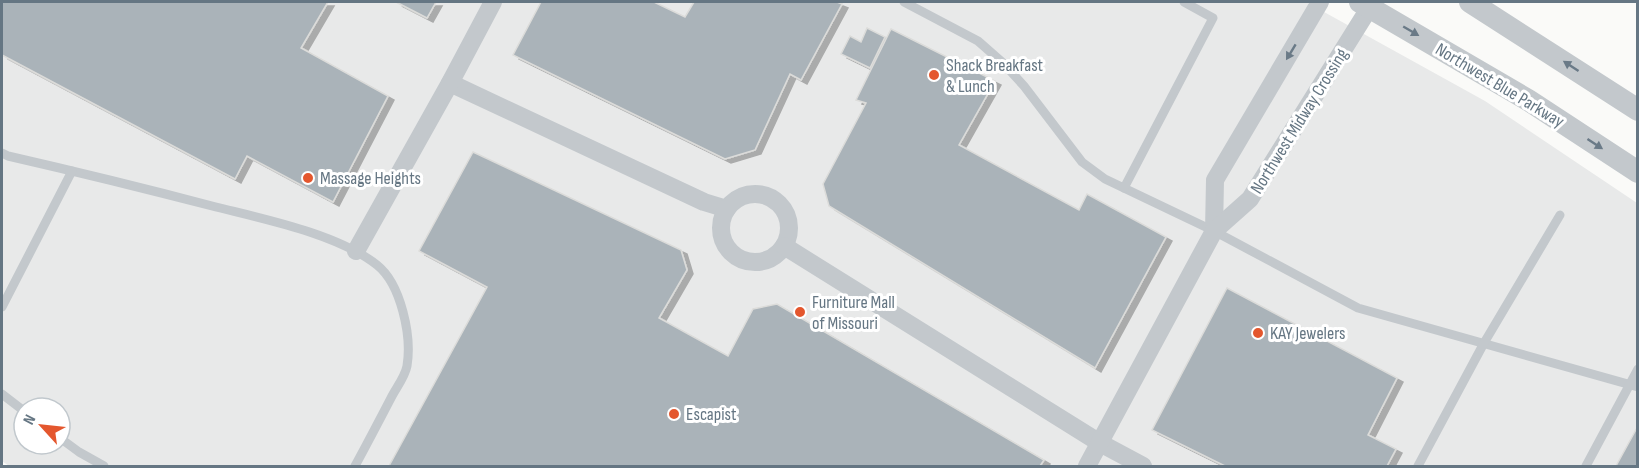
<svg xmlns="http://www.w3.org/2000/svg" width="1639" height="468" font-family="'Sofia Sans Condensed',sans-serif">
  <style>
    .built { fill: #e8e9e9; fill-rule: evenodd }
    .building { fill: #aab3b9; stroke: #dcdcda; stroke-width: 1.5; filter: url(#shadow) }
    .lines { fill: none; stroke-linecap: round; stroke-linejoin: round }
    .service { stroke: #c3c8cc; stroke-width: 9 }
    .minor { stroke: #c3c8cc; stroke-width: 18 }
    .tertiary { stroke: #c3c8cc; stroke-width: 22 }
    .oneway { fill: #6a7a87 }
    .poi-dot { fill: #e4572e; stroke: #fff; stroke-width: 2 }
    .labels { text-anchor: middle; stroke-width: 6; stroke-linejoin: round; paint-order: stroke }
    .poi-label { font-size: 18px; fill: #657683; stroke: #fff; text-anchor: start }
    .street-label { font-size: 18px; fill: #657683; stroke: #fff }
  </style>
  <defs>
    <filter id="shadow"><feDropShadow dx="6" dy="4" stdDeviation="0" flood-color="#0004"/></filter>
  </defs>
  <rect width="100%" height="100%" fill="#fafaf8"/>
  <path class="built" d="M2 2H1306L1485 101 1637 203V466H9L2 461ZM24 408H60V444H24Z"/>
  <g class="building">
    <polygon points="2,2 328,2 301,48 388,96 333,202 247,156 235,179 2,55"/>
    <polygon points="396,2 436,2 427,18"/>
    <polygon points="541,2 654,2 685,17 694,2 837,2 842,4 801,80 790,74 755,150 725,159 513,55"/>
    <polygon points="867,28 885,37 870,68 841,54 850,36 861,42"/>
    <polygon points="891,29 995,81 959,145 1079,210 1087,194 1166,237 1095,368 829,206 823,184 866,103 856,100"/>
    <polygon points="473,152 681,250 687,270 659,318 728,356 753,309 777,304 1044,460 1040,466 389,466 487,287 419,251"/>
    <polygon points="1227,288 1397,378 1368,435 1396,449 1387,466 1225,466 1152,430"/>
    <polygon points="1638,426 1638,466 1616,466"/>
  </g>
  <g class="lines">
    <g class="service">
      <polyline points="904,2 978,41 1003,63 1024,86 1082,162 1105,179 1214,231 1358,308 1638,387"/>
      <path d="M2 153 8 156C78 172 147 189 216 207 264 219 338 234 377 265 401 284 412 336 407 366 405 377 396 388 391 398 379 421 367 444 355 466"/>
      <polyline points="1124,188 1213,18 1184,2"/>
      <polyline points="2,307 72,171"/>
      <polyline points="2,394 24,411"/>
      <polyline points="60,438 79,452 104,466"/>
      <polyline points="1418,466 1484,343 1560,215"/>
      <polyline points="1586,466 1638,369"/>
    </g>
    <g class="minor">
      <polyline points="450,83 704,202 727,209"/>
      <circle cx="755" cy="228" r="34"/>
      <polyline points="1214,231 1215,180 1320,2"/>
      <polyline points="784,246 1100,443 1143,466"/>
      <polyline points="356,251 450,83 493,2"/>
      <polyline points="1087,466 1214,231 1250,199 1373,2"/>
    </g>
    <g class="tertiary">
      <polyline points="1360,2 1528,100 1638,172"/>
      <polyline points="1470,2 1638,110"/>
    </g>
  </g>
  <defs><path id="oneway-solid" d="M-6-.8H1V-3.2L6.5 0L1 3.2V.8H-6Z" transform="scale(1.5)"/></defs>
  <g class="oneway">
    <use href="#oneway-solid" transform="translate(1411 31) rotate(30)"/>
    <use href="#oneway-solid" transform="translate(1291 52) rotate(121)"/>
    <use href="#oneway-solid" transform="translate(1571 66) rotate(-147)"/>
    <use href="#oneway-solid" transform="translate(1595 144) rotate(33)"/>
  </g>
  <g class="poi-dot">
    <circle cx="934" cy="75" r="6"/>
    <circle cx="308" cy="178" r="6"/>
    <circle cx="800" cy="312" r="6"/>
    <circle cx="1258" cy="333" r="6"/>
    <circle cx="674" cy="414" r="6"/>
  </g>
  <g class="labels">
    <g class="poi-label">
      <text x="946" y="71">Shack Breakfast<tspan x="946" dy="21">&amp; Lunch</tspan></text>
      <text x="320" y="184">Massage Heights</text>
      <text x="812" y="308">Furniture Mall<tspan x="812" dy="21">of Missouri</tspan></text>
      <text x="1270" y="339">KAY Jewelers</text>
      <text x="686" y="420">Escapist</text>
    </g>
    <g class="street-label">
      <text transform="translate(1500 85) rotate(31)" y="6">Northwest Blue Parkway</text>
      <text transform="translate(1299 121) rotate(-58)" y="6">Northwest Midway Crossing</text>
    </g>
  </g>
  <rect width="1639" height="468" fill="none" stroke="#657683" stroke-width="6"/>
  <g transform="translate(42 426) rotate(297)"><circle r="28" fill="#ffffff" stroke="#c1c8cd" stroke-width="1.5"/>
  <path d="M0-4.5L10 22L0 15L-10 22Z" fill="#e4572e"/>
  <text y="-9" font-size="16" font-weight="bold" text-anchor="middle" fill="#657683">N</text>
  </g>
</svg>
